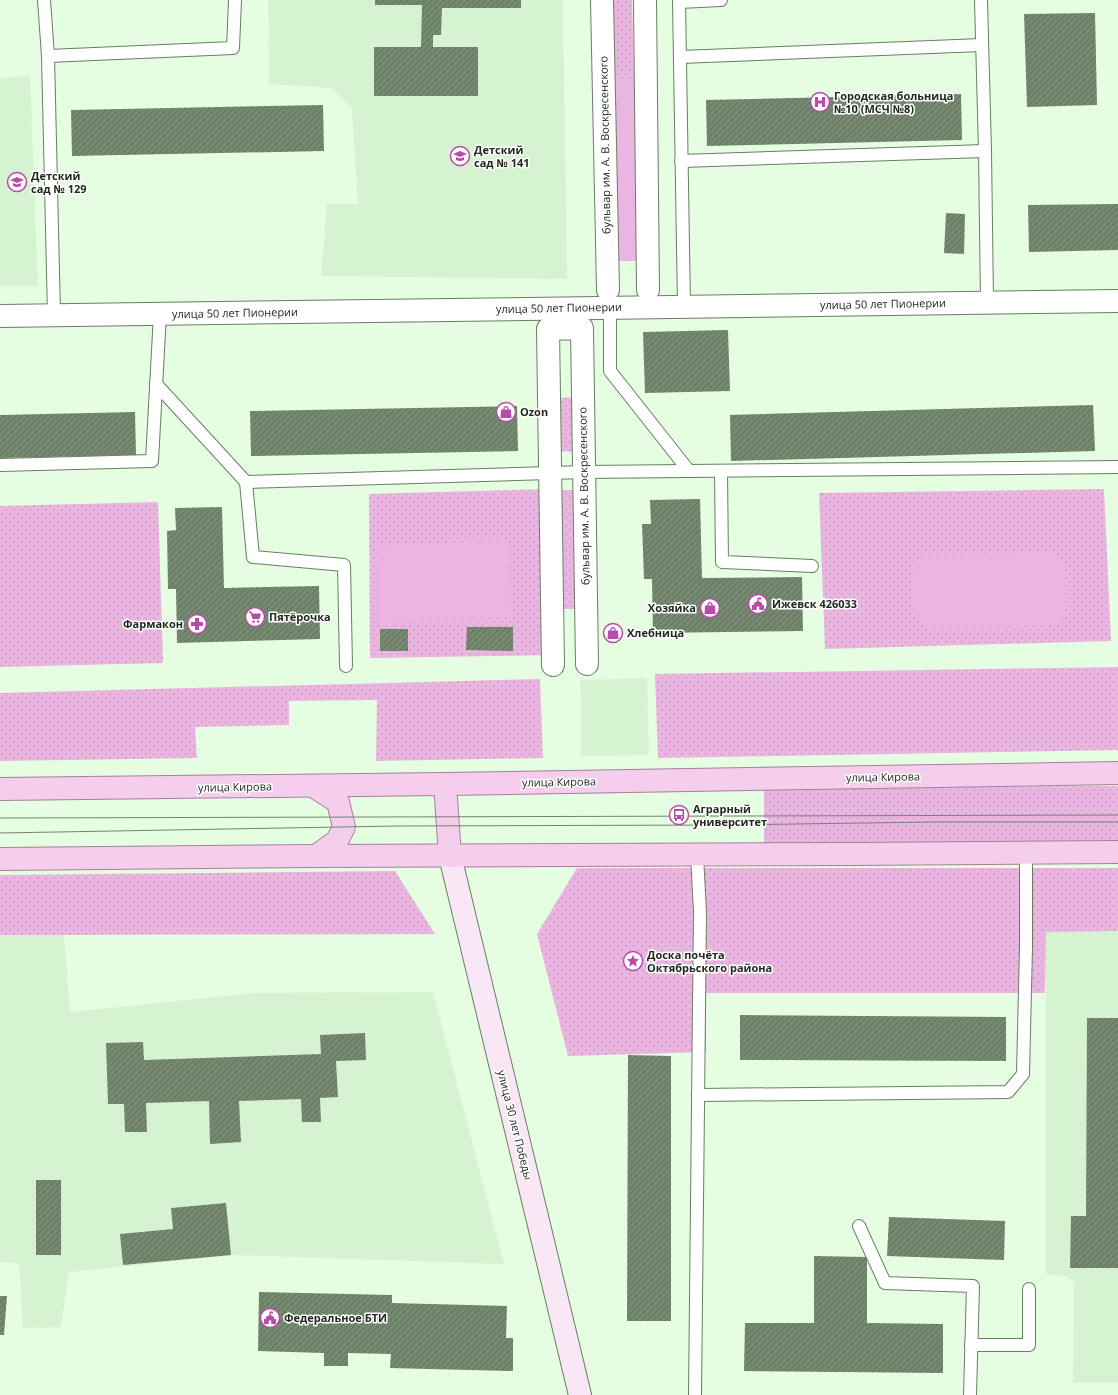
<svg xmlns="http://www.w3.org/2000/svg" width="1118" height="1395" font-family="'Open Sans',sans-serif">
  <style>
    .built { fill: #d6f3d1 }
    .grass { fill: url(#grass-dots) }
    .green { fill: #eab5e0 }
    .building { fill: url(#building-hatch) }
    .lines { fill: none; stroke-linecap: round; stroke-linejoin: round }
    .lane-casing { stroke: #697e65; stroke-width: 14 }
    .street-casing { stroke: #697e65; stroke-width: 24 }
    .secondary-casing { stroke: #697e65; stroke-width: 24 }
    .primary-casing { stroke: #a57f9c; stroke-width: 24 }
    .lane { stroke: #fff; stroke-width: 12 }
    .street { stroke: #fff; stroke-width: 22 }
    .secondary { stroke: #f9e7f6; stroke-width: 22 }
    .primary { stroke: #f4ceec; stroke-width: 22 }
    .tram { stroke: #748371; stroke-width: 1 }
    .labels { text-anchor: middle; stroke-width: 3; stroke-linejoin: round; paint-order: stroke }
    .poi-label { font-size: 11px; font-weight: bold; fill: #21291f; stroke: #fff; text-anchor: start }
    .street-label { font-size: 11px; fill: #21291f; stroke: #fff }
  </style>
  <defs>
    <pattern id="grass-dots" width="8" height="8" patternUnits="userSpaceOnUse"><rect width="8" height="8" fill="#eab5e0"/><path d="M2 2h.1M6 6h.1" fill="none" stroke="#c89cc0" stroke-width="1.8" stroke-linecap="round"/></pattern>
    <pattern id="building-hatch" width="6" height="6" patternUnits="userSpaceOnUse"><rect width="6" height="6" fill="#748970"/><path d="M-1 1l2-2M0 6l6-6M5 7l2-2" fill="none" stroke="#5f705b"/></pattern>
  </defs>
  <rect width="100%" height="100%" fill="#e5fde0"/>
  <g class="built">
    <polygon points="268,0 563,0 567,279 321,276 327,204 358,204 352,109 333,88 269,84"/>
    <polygon points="30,76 38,286 0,286 0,78"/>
    <polygon points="647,678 649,755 581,756 580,680"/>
    <polygon points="1046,931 1118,931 1118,1383 1073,1383 1074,1283 1067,1276 1046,1274"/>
    <polygon points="64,934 70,1012 255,993 433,992 504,1264 235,1255 69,1272 61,1327 23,1328 19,1263 0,1262 0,935"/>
  </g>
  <g class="grass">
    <polygon points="611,0 632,0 634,78 613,78"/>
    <polygon points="577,397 577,452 559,451 558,398"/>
    <polygon points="550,489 553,655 370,658 369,494"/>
    <polygon points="1104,489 1111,641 825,649 819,493"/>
    <polygon points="559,490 577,490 579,609 561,609"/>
    <polygon points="158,502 163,663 0,667 0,506"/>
    <polygon points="1118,667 1118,750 658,758 655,674"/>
    <polygon points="540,679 543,758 376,761 377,700 289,701 289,725 195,727 197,758 0,761 0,693"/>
    <polygon points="1118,786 1118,842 764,845 764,788"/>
    <polygon points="577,868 1118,868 1118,931 1046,932 1045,993 706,993 706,1052 568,1056 537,934"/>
    <polygon points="395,871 435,934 0,935 0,875"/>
  </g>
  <g class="green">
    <polygon points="613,78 634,78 639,261 618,261"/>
    <polygon points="507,540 511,617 381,623 378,546"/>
    <polygon points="1054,552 1065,565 1066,595 1065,615 1052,625 935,629 923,625 914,608 911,593 912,572 926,556"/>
  </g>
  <g class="building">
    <polygon points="375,0 521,0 521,8 442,8 441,35 433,35 433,47 478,47 478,96 374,96 374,47 421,47 422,5 375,5"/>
    <polygon points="1095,13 1097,105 1027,107 1024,14"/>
    <polygon points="961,94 962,140 707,146 706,100"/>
    <polygon points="323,105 324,151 72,156 71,110"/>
    <polygon points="1118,204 1118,250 1029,252 1028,205"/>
    <polygon points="946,213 965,214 964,254 944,253"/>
    <polygon points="728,330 730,391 645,393 643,332"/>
    <polygon points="1093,405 1095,451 731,461 730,415"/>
    <polygon points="517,406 518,451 251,456 250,411"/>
    <polygon points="135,412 136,455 0,458 0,415"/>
    <polygon points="700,499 702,578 802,577 803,631 653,633 652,579 644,579 642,524 651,524 650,500"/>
    <polygon points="222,507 224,588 319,586 320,639 177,643 176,589 168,589 167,531 176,530 175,508"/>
    <polygon points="467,627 513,627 513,651 466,650"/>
    <rect x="380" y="629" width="28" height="22"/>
    <polygon points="740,1015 1006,1017 1006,1061 740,1060"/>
    <polygon points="1087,1018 1118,1018 1118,1268 1070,1268 1071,1216 1086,1216"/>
    <polygon points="365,1033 366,1060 336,1061 338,1097 320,1098 321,1122 302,1122 301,1099 239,1101 241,1142 210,1144 209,1101 146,1103 147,1132 125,1132 124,1104 108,1104 106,1043 143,1042 144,1060 321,1054 320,1035"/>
    <polygon points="628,1055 671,1056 671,1321 627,1321"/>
    <rect x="36" y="1180" width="25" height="75"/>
    <polygon points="226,1203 231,1255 123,1265 120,1234 173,1229 171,1208"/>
    <polygon points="889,1217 1005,1221 1004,1260 887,1256"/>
    <polygon points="814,1256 867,1257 867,1323 943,1324 943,1373 744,1371 745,1323 814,1323"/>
    <polygon points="259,1292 392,1295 392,1303 507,1306 506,1338 513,1338 513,1371 390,1368 391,1354 348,1353 348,1366 324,1366 324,1353 258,1351"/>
    <polygon points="0,1296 7,1296 4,1335 0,1335"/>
  </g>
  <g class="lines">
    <defs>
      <g id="lane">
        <polyline points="44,0 48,56 54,315"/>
        <polyline points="679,0 684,307"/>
        <polyline points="981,0 985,151 987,302"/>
        <polyline points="679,2 721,0"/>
        <polyline points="48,56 233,48 235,0"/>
        <polyline points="680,57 982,45"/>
        <polyline points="681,161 985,151"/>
        <polyline points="610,308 610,371 689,471"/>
        <polyline points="156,384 246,482 584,472 1118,467"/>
        <polyline points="0,465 152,461 160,314"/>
        <polyline points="721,471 722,562 812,566"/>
        <polyline points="246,482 253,557 344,565 346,666"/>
        <polyline points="698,1095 1008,1092 1023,1074 1026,947 1026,853"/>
        <polyline points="859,1226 885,1283 973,1286 970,1395"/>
        <polyline points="971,1345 1029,1345 1029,1289"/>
        <polyline points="695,1395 700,912 697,855"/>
      </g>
      <g id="street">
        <polyline points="602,0 608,290"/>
        <polyline points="645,0 648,290"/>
        <polyline points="0,316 1118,301"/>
        <polyline points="553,665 548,329 582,328 587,664"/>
      </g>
      <polyline id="secondary" points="450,856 580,1395"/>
      <g id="primary">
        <polyline points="445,784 450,856"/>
        <polyline points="313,786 338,802 344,827 337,841 316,856"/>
        <polyline points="0,789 445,784 1118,773"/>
        <polyline points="0,859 316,856 855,854 1118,852"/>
      </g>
    </defs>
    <use href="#lane" class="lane-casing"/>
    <use href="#street" class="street-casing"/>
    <use href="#secondary" class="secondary-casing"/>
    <use href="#primary" class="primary-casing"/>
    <use href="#lane" class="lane"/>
    <use href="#street" class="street"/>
    <use href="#secondary" class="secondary"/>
    <use href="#primary" class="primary"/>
    <g class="tram">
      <polyline points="0,818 1118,815"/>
      <polyline points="0,833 397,826 726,825 933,822 1118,822"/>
    </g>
  </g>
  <defs>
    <symbol id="hospital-ring" viewBox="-11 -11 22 22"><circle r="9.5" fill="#fff" stroke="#b94cab" stroke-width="1.5"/><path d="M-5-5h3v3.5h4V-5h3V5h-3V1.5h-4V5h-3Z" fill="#b94cab"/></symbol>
    <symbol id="school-ring" viewBox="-11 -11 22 22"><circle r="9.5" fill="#fff" stroke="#b94cab" stroke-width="1.5"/><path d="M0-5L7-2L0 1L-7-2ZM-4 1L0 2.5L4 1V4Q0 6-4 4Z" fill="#b94cab"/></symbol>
    <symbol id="shop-ring" viewBox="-11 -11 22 22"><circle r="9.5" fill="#fff" stroke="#b94cab" stroke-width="1.5"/><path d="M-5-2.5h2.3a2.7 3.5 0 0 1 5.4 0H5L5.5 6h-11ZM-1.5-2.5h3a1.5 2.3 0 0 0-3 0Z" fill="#b94cab"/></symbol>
    <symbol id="civic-ring" viewBox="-11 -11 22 22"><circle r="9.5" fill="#fff" stroke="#b94cab" stroke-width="1.5"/><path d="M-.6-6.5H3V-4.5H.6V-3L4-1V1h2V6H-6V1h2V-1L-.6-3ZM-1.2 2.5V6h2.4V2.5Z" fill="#b94cab"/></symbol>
    <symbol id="supermarket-ring" viewBox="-11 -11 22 22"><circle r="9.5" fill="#fff" stroke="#b94cab" stroke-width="1.5"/><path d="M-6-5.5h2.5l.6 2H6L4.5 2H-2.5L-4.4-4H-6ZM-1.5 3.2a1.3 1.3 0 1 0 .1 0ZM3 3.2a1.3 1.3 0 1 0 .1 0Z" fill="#b94cab"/></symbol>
    <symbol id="pharmacy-ring" viewBox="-11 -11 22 22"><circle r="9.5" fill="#fff" stroke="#b94cab" stroke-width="1.5"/><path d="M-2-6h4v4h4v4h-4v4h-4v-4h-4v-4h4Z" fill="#b94cab"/></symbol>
    <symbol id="bus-ring" viewBox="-11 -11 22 22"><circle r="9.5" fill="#fff" stroke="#b94cab" stroke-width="1.5"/><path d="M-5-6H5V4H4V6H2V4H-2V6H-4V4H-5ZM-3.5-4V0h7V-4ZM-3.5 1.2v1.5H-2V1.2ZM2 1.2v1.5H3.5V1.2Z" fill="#b94cab"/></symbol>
    <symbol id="sight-ring" viewBox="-11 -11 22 22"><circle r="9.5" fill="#fff" stroke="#b94cab" stroke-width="1.5"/><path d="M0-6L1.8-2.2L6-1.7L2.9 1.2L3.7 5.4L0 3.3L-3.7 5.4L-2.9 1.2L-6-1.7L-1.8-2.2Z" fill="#b94cab"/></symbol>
  </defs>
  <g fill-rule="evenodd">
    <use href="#hospital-ring" x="809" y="91" width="22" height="22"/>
    <use href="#school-ring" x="449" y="145" width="22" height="22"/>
    <use href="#school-ring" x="6" y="171" width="22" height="22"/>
    <use href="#shop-ring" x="495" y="401" width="22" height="22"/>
    <use href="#civic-ring" x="747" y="593" width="22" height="22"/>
    <use href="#shop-ring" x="699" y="597" width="22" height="22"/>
    <use href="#supermarket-ring" x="244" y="606" width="22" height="22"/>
    <use href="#pharmacy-ring" x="186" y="613" width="22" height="22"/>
    <use href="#shop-ring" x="602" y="622" width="22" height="22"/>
    <use href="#bus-ring" x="668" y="804" width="22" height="22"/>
    <use href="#sight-ring" x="622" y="950" width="22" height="22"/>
    <use href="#civic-ring" x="259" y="1307" width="22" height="22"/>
  </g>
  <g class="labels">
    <g class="poi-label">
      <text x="834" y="100">Городская больница<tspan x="834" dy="13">№10 (МСЧ №8)</tspan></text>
      <text x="474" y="154">Детский<tspan x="474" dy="13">сад № 141</tspan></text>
      <text x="31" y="180">Детский<tspan x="31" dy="13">сад № 129</tspan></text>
      <text x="520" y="416">Ozon</text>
      <text x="772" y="608">Ижевск 426033</text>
      <text x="696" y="612" text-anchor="end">Хозяйка</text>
      <text x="269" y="621">Пятёрочка</text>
      <text x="183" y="628" text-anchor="end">Фармакон</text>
      <text x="627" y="637">Хлебница</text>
      <text x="693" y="813">Аграрный<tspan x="693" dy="13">университет</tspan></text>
      <text x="647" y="959">Доска почёта<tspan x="647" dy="13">Октябрьского района</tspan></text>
      <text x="284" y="1322">Федеральное БТИ</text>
    </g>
    <g class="street-label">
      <text transform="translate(605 145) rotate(-91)" y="4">бульвар им. А. В. Воскресенского</text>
      <text transform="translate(883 304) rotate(-1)" y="4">улица 50 лет Пионерии</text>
      <text transform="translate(559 308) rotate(-1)" y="4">улица 50 лет Пионерии</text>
      <text transform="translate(235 313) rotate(-1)" y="4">улица 50 лет Пионерии</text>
      <text transform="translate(584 496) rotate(-91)" y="4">бульвар им. А. В. Воскресенского</text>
      <text transform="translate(883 777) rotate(-1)" y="4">улица Кирова</text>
      <text transform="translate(559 782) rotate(-1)" y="4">улица Кирова</text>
      <text transform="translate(235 787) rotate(-1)" y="4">улица Кирова</text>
      <text transform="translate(515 1125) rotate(76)" y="4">улица 30 лет Победы</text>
    </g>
  </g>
</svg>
